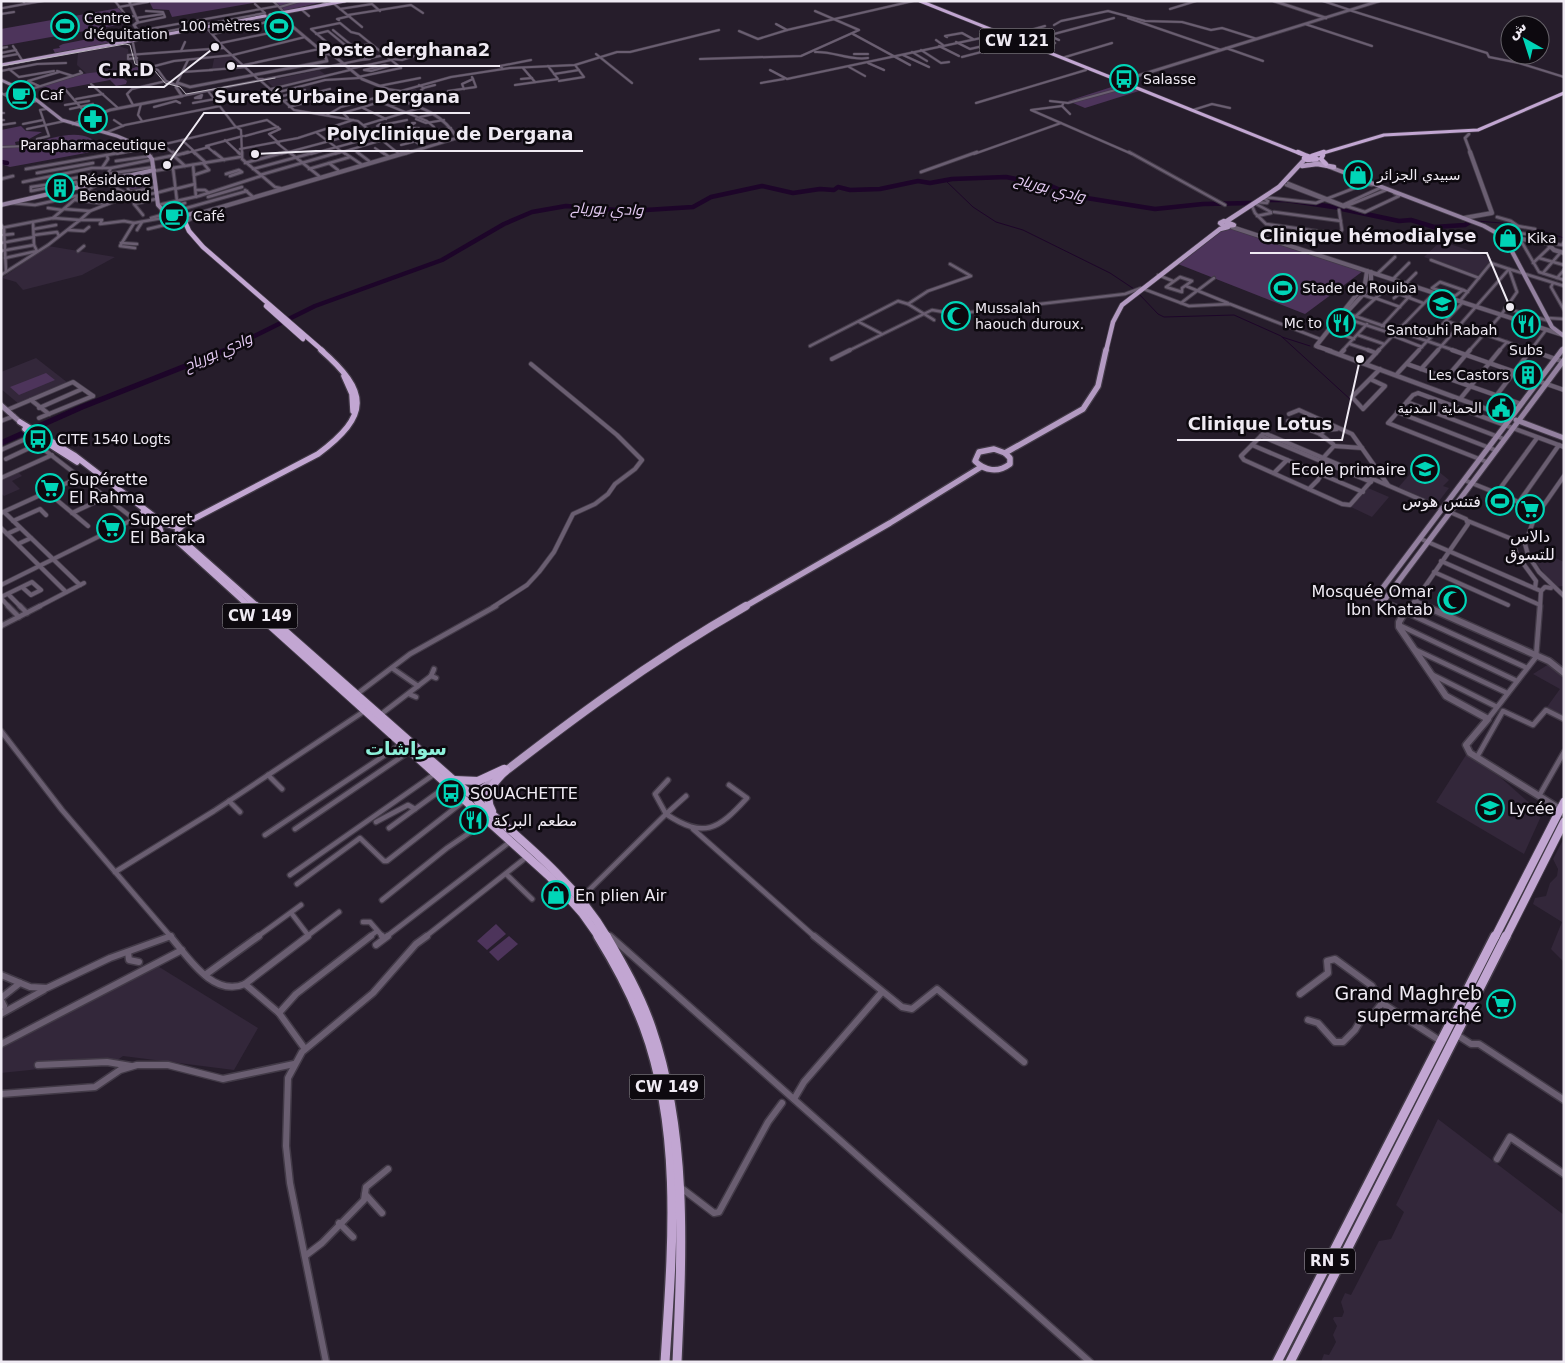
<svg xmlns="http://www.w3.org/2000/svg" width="1565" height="1363" font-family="'DejaVu Sans',Cairo,sans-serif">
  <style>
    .built { fill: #33273a }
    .green { fill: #4d345b }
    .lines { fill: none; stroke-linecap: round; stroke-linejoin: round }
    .stream { stroke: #1d0529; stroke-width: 1 }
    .river-far1 { stroke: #1d0529; stroke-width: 4.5 }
    .river { stroke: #1d0529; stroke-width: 5.5 }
    .minor-far4-casing { stroke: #423a47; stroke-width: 3 }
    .minor-far3-casing { stroke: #423a47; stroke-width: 4.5 }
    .minor-far2-casing { stroke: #423a47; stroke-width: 5.5 }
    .minor-far1-casing { stroke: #423a47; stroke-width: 7 }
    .minor-casing { stroke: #423a47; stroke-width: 9 }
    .tertiary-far3-casing { stroke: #423a47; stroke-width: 4 }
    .tertiary-far2-casing { stroke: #423a47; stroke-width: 5.5 }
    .tertiary-far1-casing { stroke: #423a47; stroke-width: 6 }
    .tertiary-casing { stroke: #423a47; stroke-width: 9 }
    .secondary-far2-casing { stroke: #423a47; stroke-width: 4.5 }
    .secondary-far1-casing { stroke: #423a47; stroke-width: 5.5 }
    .secondary-casing { stroke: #423a47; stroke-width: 7 }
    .primary-far3-casing { stroke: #423a47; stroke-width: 4.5 }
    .primary-far2-casing { stroke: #423a47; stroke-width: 6 }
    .primary-far1-casing { stroke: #423a47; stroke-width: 8 }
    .primary-casing { stroke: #423a47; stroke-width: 10 }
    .trunk-far4-casing { stroke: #423a47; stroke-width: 4.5 }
    .trunk-far3-casing { stroke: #423a47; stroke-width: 6 }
    .trunk-far2-casing { stroke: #423a47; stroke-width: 8 }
    .trunk-far1-casing { stroke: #423a47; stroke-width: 10 }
    .trunk-casing { stroke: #423a47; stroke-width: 12 }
    .minor-far4 { stroke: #6a5e71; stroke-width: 2 }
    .minor-far3 { stroke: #6a5e71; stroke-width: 2.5 }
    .minor-far2 { stroke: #6a5e71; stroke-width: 4 }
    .minor-far1 { stroke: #6a5e71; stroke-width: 4.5 }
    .minor { stroke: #6a5e71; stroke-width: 6 }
    .tertiary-far3 { stroke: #6a5e71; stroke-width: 2.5 }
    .tertiary-far2 { stroke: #6a5e71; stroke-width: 4 }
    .tertiary-far1 { stroke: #6a5e71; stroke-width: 4.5 }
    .tertiary { stroke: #6a5e71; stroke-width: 6 }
    .secondary-far2 { stroke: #93809f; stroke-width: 3 }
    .secondary-far1 { stroke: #93809f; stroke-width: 4 }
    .secondary { stroke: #93809f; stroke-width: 5 }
    .primary-far3 { stroke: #b39ac2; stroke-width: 3 }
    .primary-far2 { stroke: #b39ac2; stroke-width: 4.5 }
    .primary-far1 { stroke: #b39ac2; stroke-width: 5.5 }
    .primary { stroke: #b39ac2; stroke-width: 8 }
    .trunk-far4 { stroke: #c2a6d2; stroke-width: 3 }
    .trunk-far3 { stroke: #c2a6d2; stroke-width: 4.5 }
    .trunk-far2 { stroke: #c2a6d2; stroke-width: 5.5 }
    .trunk-far1 { stroke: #c2a6d2; stroke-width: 8 }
    .trunk { stroke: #c2a6d2; stroke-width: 9 }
    .tram { stroke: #bbb5bf; stroke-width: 1 }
    .labels { text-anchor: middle; stroke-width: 5; stroke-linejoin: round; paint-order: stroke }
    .far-poi-label { font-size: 14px; fill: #efeaf3; stroke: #0d090f; text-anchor: start }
    .shield { fill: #0d090f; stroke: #aba6af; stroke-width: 1 }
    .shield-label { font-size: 15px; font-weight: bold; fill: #efeaf3 }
    .far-water-label { font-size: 15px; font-style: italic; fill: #e8cef7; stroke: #0d090f }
    .poi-label { font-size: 16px; fill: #efeaf3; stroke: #0d090f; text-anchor: start }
    .quarter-label { font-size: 19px; font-weight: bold; fill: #8cf0d9; stroke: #0d090f }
    .near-poi-label { font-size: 19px; fill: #efeaf3; stroke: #0d090f; text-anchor: end }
    .leader { fill: none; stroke: #efeaf3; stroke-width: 2 }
    .callout-dot { fill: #efeaf3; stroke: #0d090f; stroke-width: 2 }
    .callout-label { font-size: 18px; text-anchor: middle; font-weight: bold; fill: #efeaf3; stroke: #0d090f; stroke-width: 5; stroke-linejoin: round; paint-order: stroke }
  </style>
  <rect width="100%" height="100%" fill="#261d2b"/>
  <g class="built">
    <polygon points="264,17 270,19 215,33 209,27"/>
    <polygon points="115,45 128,49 130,64 114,72 87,74 77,65 78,52"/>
    <polygon points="231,56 244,67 212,69 214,59"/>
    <polygon points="319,70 326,75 274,88 267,81"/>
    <polygon points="415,88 424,99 412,102 387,92"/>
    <polygon points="1441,241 1492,258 1477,276 1424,257"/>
    <polygon points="48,246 115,257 82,275 23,290 16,282 2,278"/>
    <polygon points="36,358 68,383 19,404 1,389 1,372"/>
    <polygon points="1423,459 1449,480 1443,486 1449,488 1436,505 1397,489"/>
    <polygon points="18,472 22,476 12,481 20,489 4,496 1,493 1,479"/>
    <polygon points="1368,488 1389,497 1372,517 1351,507"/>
    <polygon points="1547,554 1564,562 1564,586 1554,587 1531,555"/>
    <polygon points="1549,664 1564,678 1564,715 1547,707 1560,689 1533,674"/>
    <polygon points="1466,755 1500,777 1542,814 1524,854 1436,802"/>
    <polygon points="1564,838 1564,962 1551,949 1562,922 1533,904 1535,898 1546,896 1550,883 1557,876 1558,869 1553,859"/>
    <polygon points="156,965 258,1028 234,1070 123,1056 116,1061 1,1073 1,1046"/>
    <polygon points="1438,1119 1564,1215 1564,1362 1321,1362 1324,1354 1329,1355 1336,1342 1333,1335 1337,1326 1333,1319 1334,1317 1342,1317 1344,1312 1341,1302 1345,1293 1351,1295 1379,1241 1391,1239 1404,1212 1396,1205"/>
  </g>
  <g class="green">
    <polygon points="149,1 264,1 172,17 169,10 153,9"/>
    <polygon points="273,1 326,1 285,11"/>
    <polygon points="119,8 129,23 1,46 1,29"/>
    <polygon points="98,37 110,43 55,53 53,49 60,48 59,46 63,44"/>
    <path d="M136 67 149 69 135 75 123 73 118 75 127 81 126 84 116 86 110 80 52 91 46 87 35 89C51 84 67 77 83 74 101 70 119 75 136 67Z"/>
    <polygon points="1121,84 1139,91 1085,108 1068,101"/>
    <path d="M21 126 26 131 42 132 29 139 15 142 16 146 29 145V147L31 144C53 138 88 124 102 150L10 167 1 164V130Z"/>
    <polygon points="148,173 149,187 129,190 128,176"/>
    <polygon points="1233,228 1363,271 1305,314 1178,264 1224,229"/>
    <polygon points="46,373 55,380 19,395 10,387"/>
    <polygon points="496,924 506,934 487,950 477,941"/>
    <polygon points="509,936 518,944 498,961 489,952"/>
  </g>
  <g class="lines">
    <g class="stream">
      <polyline points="945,180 973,207 996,222 1023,230 1110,273 1134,289"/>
      <polyline points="1476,221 1514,224"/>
      <polyline points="1520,225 1533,227"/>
      <polyline points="1536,229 1564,238"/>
      <polyline points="1139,294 1158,314 1164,317 1234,315 1281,336 1363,411"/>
      <polyline points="1282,337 1310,346"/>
    </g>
    <g class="river-far1">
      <polyline points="1,162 7,163"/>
      <polyline points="1269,200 1286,200 1340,208"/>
      <polyline points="1342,209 1399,221 1411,220 1434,227 1465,225 1470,222"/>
      <polyline points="224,351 315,306 442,260 504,224 532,212 566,206 630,211 693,207 711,197 762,186 793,193 820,189 834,190 838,187 850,190 880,189 918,181 930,183 952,179 1006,177 1051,186 1074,196 1155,209 1203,204 1252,203"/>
    </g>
    <polyline class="river" points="1,443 82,407 226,350"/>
    <defs>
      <g id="minor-far4">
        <polyline points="115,1 127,17 135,16"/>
        <polyline points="273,1 284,12"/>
        <polyline points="1323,1 1350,10"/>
        <polyline points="333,3 362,27"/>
        <polyline points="25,4 43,1"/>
        <polyline points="321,5 328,1"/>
        <polyline points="119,7 148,2"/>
        <polyline points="280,7 300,1"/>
        <polyline points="3,8 25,4 23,1"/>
        <polyline points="301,9 309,16"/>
        <polyline points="340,9 372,4 380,11"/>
        <polyline points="1170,9 1196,1"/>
        <polyline points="1349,10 1487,53 1489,57 1519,63 1564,77"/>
        <polyline points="1,14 14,12"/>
        <polyline points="348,15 411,5 423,13"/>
        <polyline points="136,18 163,14"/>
        <polyline points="1128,18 1221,50"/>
        <polyline points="339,20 337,19 350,16"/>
        <polyline points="136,23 165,17 163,12 146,11"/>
        <polyline points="776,24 787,30"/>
        <polyline points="1305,24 1372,46"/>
        <polyline points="1054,25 1061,21 1108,11 1145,21 1182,22 1211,30 1222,28 1257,39"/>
        <polyline points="206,27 224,48 258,79 263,79"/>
        <polyline points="333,30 367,58"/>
        <polyline points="138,31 278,6"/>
        <polyline points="739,31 758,39 787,30 913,1"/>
        <polyline points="116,34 122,42"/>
        <polyline points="213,34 263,23 274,18"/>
        <polyline points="316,34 328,31 362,59"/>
        <polyline points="853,34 910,65"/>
        <polyline points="142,36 265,13 255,4"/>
        <polyline points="1009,36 1045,26"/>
        <polyline points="1050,36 1059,40"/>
        <polyline points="947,37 945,36 962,33 973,39"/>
        <polyline points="936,40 943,45"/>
        <polyline points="956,42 970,49 1013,39"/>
        <polyline points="1024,42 1114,18"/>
        <polyline points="133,43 137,63 158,70 166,81 176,85 188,60"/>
        <polyline points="221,43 294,28"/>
        <polyline points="371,44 336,50 311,29 340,23 351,32 359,34 401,68"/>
        <polyline points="13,46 22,60"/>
        <polyline points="939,46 959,56"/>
        <polyline points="1,48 7,47"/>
        <polyline points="1038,48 1055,43"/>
        <polyline points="1226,48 1263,61"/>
        <polyline points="921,50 941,63 949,62"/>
        <polyline points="181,51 185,42"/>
        <path d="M815 52C834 51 849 61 868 58"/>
        <polyline points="912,52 927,61"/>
        <polyline points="1,53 16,50"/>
        <polyline points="596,54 632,83"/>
        <polyline points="854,54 868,54"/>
        <polyline points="903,55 929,67"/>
        <polyline points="1,57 18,54"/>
        <polyline points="962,57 1020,42"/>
        <polyline points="137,58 128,59 128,55 224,48"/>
        <polygon points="363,58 369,58 370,59 361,60"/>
        <polyline points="370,58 385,55"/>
        <polyline points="1062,58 1112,43"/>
        <polyline points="392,59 402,60 414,56"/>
        <polyline points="700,59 801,56 859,30 815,11"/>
        <polyline points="868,63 884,70"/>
        <polyline points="244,65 319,49"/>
        <polygon points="385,65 389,66 371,71 364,70"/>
        <polyline points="151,67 174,61 233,55 305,37"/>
        <polyline points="849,67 865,76"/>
        <polyline points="523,68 535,82"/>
        <polyline points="9,69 19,77 54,71"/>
        <polyline points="349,69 391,60"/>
        <polyline points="503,69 500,66 531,60"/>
        <polyline points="210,70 246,67"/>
        <polyline points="770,70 787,79 1000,34"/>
        <polyline points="1,71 37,64 66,63"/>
        <polyline points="57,71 73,76"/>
        <polyline points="183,72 212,70"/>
        <polyline points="554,74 579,70"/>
        <polyline points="358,77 401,68"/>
        <polyline points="521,79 532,78"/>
        <polyline points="261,81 294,110 358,121 398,153"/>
        <polyline points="559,81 584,77 575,65"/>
        <polyline points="761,83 784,79"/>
        <polyline points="91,84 118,108"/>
        <polyline points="419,85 424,88 421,90 426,97"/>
        <polyline points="515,85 558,79 548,66"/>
        <polyline points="39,86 28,81 59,72"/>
        <polyline points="379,86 420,78"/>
        <polyline points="64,88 89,117"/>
        <polyline points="423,88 435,85"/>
        <polyline points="271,89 350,70"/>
        <polyline points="387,89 401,91 451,77 510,68 575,65 617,52 630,52 719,30"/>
        <polyline points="464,89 462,84 473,79 472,77"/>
        <polyline points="25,91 82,73 80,71"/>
        <polyline points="208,91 235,126 241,130 242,154"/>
        <polyline points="448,91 476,87 473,79"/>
        <polyline points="1,93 18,102"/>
        <polyline points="275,93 325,80 359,78"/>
        <polyline points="5,94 22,89"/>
        <polygon points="202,95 201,98 195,98"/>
        <polyline points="182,96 361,60"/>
        <polyline points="279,97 305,90"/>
        <polyline points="76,99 103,94"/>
        <polyline points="373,99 427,121 434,127 443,142"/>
        <polyline points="283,101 330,89"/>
        <polyline points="1050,101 1068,103 1130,86"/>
        <polyline points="193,103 215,99"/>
        <polyline points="976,103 1086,70"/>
        <polyline points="141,104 138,115 142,121"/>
        <polyline points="1063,104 1062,106 1070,114"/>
        <polyline points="65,105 89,101"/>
        <polyline points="133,105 127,94 132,89 166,81"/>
        <polyline points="13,106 37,101"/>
        <polyline points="391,106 403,102"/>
        <polyline points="1062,106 1031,110 1132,154"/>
        <polyline points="154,107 176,101 180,103"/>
        <polyline points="289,107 347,92"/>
        <polyline points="363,108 386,119"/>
        <polyline points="70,109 93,104"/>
        <polyline points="1193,110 1212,104 1230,108"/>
        <polyline points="1,113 4,113"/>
        <polyline points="327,115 341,107 386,95"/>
        <polyline points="420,117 434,114"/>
        <polyline points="348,118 343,113 380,102"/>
        <polyline points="416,119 426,123 444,120"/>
        <polyline points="1,120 4,120"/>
        <polyline points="114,120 123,126"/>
        <polygon points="412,123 415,123 413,124"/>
        <polyline points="23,124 43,120"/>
        <polyline points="380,124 377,126 407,120"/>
        <polyline points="1,125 15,123"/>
        <polyline points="364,125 420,108"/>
        <polyline points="27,129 65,121"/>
        <polyline points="105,133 125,125 220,106"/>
        <polyline points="317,133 345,154"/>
        <polyline points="394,133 395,135 388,135 399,132 405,136"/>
        <polyline points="410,135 405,131 419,128 413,128"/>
        <polyline points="245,136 278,127"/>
        <polyline points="409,137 420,145"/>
        <polyline points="37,139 49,136 40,110 46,109"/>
        <polyline points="457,139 477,137"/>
        <polyline points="182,140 194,151"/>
        <polyline points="225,140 240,154"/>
        <polyline points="384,141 451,128"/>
        <polyline points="416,142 426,139"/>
        <polyline points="277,143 291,154"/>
        <polyline points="162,144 174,154"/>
        <polyline points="401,145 413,142"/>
        <polyline points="1,147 56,145"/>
        <polyline points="375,148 384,154"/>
        <polyline points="104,149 135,143"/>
        <polyline points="144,149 267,120 280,129 269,134 279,143"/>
        <polyline points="240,149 298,138 353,120"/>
        <polyline points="192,151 195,154"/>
        <polyline points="357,152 359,154"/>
        <polyline points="117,154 144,149"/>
        <polyline points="183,154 209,147"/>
        <polyline points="216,154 206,146 243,136"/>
        <polyline points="281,154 371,130"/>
        <polyline points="311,154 378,136"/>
        <polyline points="335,154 383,140"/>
        <polyline points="974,154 1061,123"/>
      </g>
      <g id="minor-far3">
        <polyline points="173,152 176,155"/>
        <polyline points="194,152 206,163"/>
        <polyline points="214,152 224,160"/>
        <polyline points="238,152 240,154"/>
        <polyline points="242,152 242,159 275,187 280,188"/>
        <polyline points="289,152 319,176"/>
        <polyline points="343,152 361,164"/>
        <polyline points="357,152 369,161"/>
        <polyline points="382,152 388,156"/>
        <polyline points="1129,152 1225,205"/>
        <polyline points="116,161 151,156"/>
        <polyline points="245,163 286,152"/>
        <polyline points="329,163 338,170"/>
        <polyline points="193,165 196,197"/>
        <polyline points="185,166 174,156 188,152"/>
        <polyline points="102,168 108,159 107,156"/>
        <polyline points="173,168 177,201"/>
        <polyline points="26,169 124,152"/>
        <polyline points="253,169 316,152"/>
        <polyline points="309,169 350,157"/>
        <polyline points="154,171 240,157"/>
        <polyline points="921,172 977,152"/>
        <polyline points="37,173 93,163"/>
        <polyline points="106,174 154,167"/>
        <polyline points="226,174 239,170 242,172 230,176"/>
        <polyline points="194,175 209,170 203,163"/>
        <polyline points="260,175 340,152"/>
        <polyline points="124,177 129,191"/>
        <polyline points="105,178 129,174"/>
        <polyline points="1,179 13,176"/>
        <polyline points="23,182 92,168 111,168"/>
        <polyline points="1286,185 1344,207 1386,190 1380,188 1343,205 1288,183"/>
        <polyline points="31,187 31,191 76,182 78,187"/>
        <polyline points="31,187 51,184"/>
        <polyline points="175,189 195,184"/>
        <polyline points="196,190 205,190 209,193"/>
        <polyline points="245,190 252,196"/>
        <polyline points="86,191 110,196 156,187"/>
        <polyline points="53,193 50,183 90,175"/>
        <polyline points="156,193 175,188"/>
        <polyline points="208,197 242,187"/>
        <polyline points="1263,197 1316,203 1365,184 1372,185"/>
        <polyline points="124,198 156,193"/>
        <polyline points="75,200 107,204"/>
        <polyline points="1256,202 1267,203 1268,201 1263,198"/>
        <polyline points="10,203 35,205 80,195"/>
        <polyline points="1256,204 1271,212"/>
        <polyline points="158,205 199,196 261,176"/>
        <polyline points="1252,206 1255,213 1266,224 1338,234"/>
        <polyline points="1346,206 1365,212 1399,196 1394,193"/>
        <polyline points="48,208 62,210"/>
        <polyline points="64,209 90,211"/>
        <polyline points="161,210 185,203"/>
        <polyline points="1274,212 1341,221"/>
        <polyline points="143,215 134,204 156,199"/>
        <polyline points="1257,216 1271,213"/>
        <polyline points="1497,217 1511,221 1518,226 1520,239 1539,272 1564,280"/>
        <polyline points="53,218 80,195 104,180 111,168 175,155"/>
        <polyline points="151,218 247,191"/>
        <polyline points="80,220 102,220 100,224 124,221 134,223 120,246 135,248"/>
        <polyline points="80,220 90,211 126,197 124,192 104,182"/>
        <polyline points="134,223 168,217"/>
        <polyline points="1,225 4,228 6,272"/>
        <polyline points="1518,226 1535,229"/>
        <polyline points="1,228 53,218 80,220 48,245 1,275"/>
        <polyline points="34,229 56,225"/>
        <polyline points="148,229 173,223"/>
        <polyline points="68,230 84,231 89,227"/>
        <polyline points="137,230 142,222"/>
        <polyline points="1519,233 1549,237 1551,244"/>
        <polyline points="1338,234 1342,230 1339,210"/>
        <polyline points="3,235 13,234"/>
        <polyline points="34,235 57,232 59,236"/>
        <polyline points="1,243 34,237"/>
        <polyline points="121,243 137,244"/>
        <polyline points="1550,243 1562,245 1564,242"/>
        <polyline points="1,251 34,245"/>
        <polyline points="78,251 84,246"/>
        <polyline points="5,258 37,251 34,245 33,222"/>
        <polyline points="1539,258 1564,265"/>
        <polyline points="1431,260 1479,278"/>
        <polyline points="1533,263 1551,246"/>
        <polyline points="1543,273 1561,252"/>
        <polyline points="1377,274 1395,257"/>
        <polyline points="1158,275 1173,281"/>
        <polygon points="1180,277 1192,281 1182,288 1182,292 1166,287"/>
        <polyline points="1557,278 1564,270"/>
        <polyline points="1393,279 1409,263"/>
        <polygon points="1440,282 1463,290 1455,296 1432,288"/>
        <polyline points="1406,283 1416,273"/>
        <polyline points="1553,283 1551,287 1564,310"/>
        <polyline points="1371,284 1386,288"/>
        <polyline points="1409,284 1399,294 1423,303"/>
        <polyline points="1186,286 1228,303"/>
        <polyline points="1385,290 1399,294 1394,298"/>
        <polyline points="1463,290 1468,292"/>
        <polyline points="1363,295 1375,299"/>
        <polyline points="1375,298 1400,307"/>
        <polyline points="1460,301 1491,263 1509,269 1517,292 1501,315 1469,351"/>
        <polyline points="1181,303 1214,278"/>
        <polyline points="908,304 928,291 971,276 950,264"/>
        <polyline points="1505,308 1549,321"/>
        <polyline points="1346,313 1456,351"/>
        <polyline points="1356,316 1390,285 1404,289"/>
        <polyline points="1342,317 1393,334"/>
        <polyline points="1548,318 1564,319"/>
        <polyline points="1446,321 1533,351"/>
        <polyline points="859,322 882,334"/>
        <polyline points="1382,326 1418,287"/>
        <polyline points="1400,326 1431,337"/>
        <polyline points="1332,331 1354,339"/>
        <polyline points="1358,335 1384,344"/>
        <polyline points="1391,335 1422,347"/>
        <polyline points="1350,344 1371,351"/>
        <polyline points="810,346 898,301 908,304 934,320"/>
        <polyline points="848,351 932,310 955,314 1125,294 1141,288 1189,306 1230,304 1320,339"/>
        <polyline points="1342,351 1367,324"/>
        <polyline points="1378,351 1434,293"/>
        <polyline points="1418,351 1463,302"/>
        <polyline points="1437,351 1509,269 1564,286"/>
        <polyline points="1499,351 1507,342"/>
        <polyline points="1530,351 1546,330"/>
      </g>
      <g id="minor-far2">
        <polyline points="1368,350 1376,353"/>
        <polyline points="1452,350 1515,372"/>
        <polyline points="1530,350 1564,362"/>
        <polyline points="1340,354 1344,350"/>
        <polyline points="832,359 850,350"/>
        <polyline points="1366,364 1379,350"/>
        <polyline points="1407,364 1521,404"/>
        <polyline points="1421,369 1438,350"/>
        <polyline points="1396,375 1419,350"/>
        <polyline points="1446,378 1470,350"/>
        <polyline points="1370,379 1385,386 1363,409 1352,397 1380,369"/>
        <polyline points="1538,381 1564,390"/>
        <polyline points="1496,396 1531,350"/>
        <polyline points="1460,399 1500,350"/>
        <polyline points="31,400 49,414"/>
        <polyline points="1407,402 1504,439"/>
        <polyline points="39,408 82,389"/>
        <polyline points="7,410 73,382 93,396"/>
        <polyline points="1397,412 1495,450"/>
        <polyline points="1289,414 1299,410 1352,434 1388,485"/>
        <polyline points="39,418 93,396"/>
        <polyline points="1,421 14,416"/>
        <polyline points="1288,421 1320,434 1333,444 1334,446 1323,458"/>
        <polygon points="1264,433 1373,479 1350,505 1342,504 1244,460 1241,456"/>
        <polyline points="1320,434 1325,430 1337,429"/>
        <polyline points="1261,436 1371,482"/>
        <polyline points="1252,445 1363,492"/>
        <polyline points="1334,446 1362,448"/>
        <polyline points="1,450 30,437"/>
        <polyline points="6,459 38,444"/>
        <polyline points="1487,462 1388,423 1413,395 1418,393 1564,447"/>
        <polyline points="1274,473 1287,460"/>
        <polyline points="1564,476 1534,519 1525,544 1528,555 1539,572 1564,596"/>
        <polyline points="1,478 52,455"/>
        <polyline points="1373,479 1466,519 1468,524 1415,601"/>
        <polyline points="1464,480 1541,511"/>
        <polyline points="1309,489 1318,480 1328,462"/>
        <polyline points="1496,494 1537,438"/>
        <polyline points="58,501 88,526"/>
        <polyline points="1519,502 1559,445"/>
        <polyline points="4,512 80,585"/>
        <polyline points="1,513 80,477"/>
        <polyline points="72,513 106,497"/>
        <polyline points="134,519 153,527"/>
        <polyline points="13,521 40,509 46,515"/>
        <polyline points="1468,521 1512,539 1517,555 1536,581 1535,588"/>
        <polyline points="1,528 66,592"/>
        <polyline points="7,534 20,528"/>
        <polyline points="1421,539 1541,591"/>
        <polyline points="18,544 31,538"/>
        <polyline points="1441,561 1540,605"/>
        <polyline points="1434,572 1508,605"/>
        <polyline points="1,585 134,519 29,438"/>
        <polyline points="8,594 21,607"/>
        <polyline points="1,597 32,582 41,590 31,595 22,587"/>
        <polyline points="1,598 9,607"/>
        <polyline points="38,607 84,583"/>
        <polyline points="493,607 527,585 539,572 554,552 573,514 595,504 608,494 615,484 635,469 642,460 617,435 531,364"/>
        <polyline points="1540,607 1541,591 1545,587 1551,588"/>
      </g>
      <g id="minor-far1">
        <polyline points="8,606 19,617"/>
        <polyline points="20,606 27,613"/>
        <polyline points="1405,612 1527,668"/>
        <polyline points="1399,625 1517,681"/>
        <polyline points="1,626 40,606"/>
        <polyline points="1416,650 1507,693"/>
        <polyline points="1433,675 1497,707"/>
        <polyline points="431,676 434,669"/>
        <polyline points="418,686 431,676 436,678"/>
        <polyline points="357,694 410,654 496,606"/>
        <polyline points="409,694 416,697"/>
        <polyline points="380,715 418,686 392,668"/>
        <polyline points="1488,719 1536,657 1540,606"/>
        <polyline points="1,731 62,810 171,937"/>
        <polyline points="1477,757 1503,711 1533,725 1546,710 1564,719"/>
        <polyline points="268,775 282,789"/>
        <path d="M686 796 666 814C704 839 718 830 747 798L729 785"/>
        <polyline points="1539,796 1564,752"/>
        <polyline points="229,801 240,812"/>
        <polyline points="376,822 408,805 415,809"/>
        <polyline points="389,828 448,785"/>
        <polyline points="295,829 410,751"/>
        <polyline points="693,829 815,937"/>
        <polyline points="265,835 403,743"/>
        <polyline points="115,872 214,811 366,710"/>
        <polyline points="506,874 532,899"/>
        <polyline points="290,875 436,773"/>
        <polyline points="297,884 360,838 384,861 387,861 464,801"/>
        <polyline points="382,900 447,848 488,820"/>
        <polyline points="579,900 666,814 655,794 668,780"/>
        <polyline points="292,914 308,935"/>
        <polyline points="363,922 370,922 383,937"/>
        <polyline points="609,935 611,937"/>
        <polyline points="169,937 171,936"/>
        <polyline points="257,937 301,905"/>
        <polyline points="306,937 339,912"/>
        <polyline points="369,937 377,931"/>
        <polyline points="386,937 511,841"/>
        <polyline points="425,937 528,856"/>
      </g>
      <g id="minor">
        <path d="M170 936C188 957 213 998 245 984L279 1013 305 1049"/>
        <polyline points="382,936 384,938"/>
        <polyline points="610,936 1090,1362"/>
        <polyline points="814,936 902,1007 912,1009 937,989 1024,1062"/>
        <polyline points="376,945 388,936"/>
        <polyline points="128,952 129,960 139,962"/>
        <polyline points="1,975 30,987 47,988 110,958 171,936"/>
        <polyline points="205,975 259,936"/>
        <polyline points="245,984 308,936"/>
        <polyline points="1300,994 1328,973 1327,961 1335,959 1372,986 1382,1003 1372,1016 1362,1018 1355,1030 1343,1042 1335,1042 1318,1023 1308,1020"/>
        <polyline points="1,998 20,983"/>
        <polyline points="1,1000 4,1006"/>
        <polyline points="1382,1003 1442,1042"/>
        <polyline points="279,1013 296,994 371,936"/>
        <polyline points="1,1014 44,990"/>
        <polyline points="1457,1035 1471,1044 1479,1044 1564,1100"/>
        <polyline points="1,1044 182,950"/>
        <polyline points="38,1065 107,1062 131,1066"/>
        <polyline points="1,1094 95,1087 120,1070 137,1065 168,1065 223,1079 294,1064"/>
        <polyline points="794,1099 804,1082 882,992"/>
        <polyline points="1497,1159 1510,1137 1564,1174"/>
        <polyline points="680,1187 714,1213 719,1212 768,1122 782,1103"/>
        <polyline points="365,1194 382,1213"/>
        <polyline points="339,1223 353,1237"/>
        <polyline points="305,1256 322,1243 364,1200 366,1187 388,1169"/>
        <polyline points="326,1362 290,1183 286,1146 288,1078 302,1052 373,993 416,944 427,936"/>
      </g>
      <g id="tertiary-far3">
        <polyline points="129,1 138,22 134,25 142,37 145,37"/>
        <polyline points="1274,1 1326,18"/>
        <polyline points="324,53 333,55 362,79 387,89"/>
        <polyline points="1121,81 1379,1"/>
        <path d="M387 89 378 92C407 104 440 108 457 138L404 154"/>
        <polyline points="182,96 176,87 178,83 190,87 327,61 324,53 286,21 266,16"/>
        <polyline points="73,124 110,110 182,96"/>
        <polyline points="1469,134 1465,138 1471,154"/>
      </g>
      <g id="tertiary-far2">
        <polyline points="1464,218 1492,213 1470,152"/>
        <polyline points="186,221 201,213 408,152"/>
        <polyline points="1232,227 1563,335"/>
        <polyline points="1502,236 1547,243 1554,250 1564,253"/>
        <polyline points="1347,312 1371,286 1371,272"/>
        <polyline points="1319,347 1331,351"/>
        <polyline points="1319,347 1316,346 1365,284 1367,271"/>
      </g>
      <g id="tertiary-far1">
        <polyline points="1327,350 1511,418"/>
        <polyline points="1383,602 1394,607"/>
        <polyline points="1410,607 1415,601 1428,607"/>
      </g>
      <g id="tertiary">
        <polyline points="1391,606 1405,612 1399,622 1399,627 1446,696 1488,719 1466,745 1470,753 1560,809"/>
        <polyline points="1425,606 1549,661 1564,673"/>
        <polyline points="1405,612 1411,606"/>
      </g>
      <polyline id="secondary-far2" points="1,80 25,91 62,120 117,136 141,146 147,154"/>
      <g id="secondary-far1">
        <polyline points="146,152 152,159 158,205 174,222"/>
        <polyline points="1314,161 1484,226 1502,236 1507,242 1552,327 1564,336"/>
        <polyline points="1,205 154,170"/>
        <polyline points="174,219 198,212"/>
        <polyline points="1561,351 1564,348"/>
      </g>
      <g id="secondary">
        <polyline points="1562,350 1375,598 1383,602 1564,360"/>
        <polyline points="1,405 20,422"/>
        <polyline points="1516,420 1564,438"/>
      </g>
      <g id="primary-far3">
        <polyline points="270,15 345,1"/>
        <polyline points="1,65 265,16"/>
      </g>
      <g id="primary-far2">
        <polyline points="1302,166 1317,164 1334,167"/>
        <polygon points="1224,221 1234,225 1224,226 1220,223"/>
        <polyline points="1227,221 1279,187 1305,159"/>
        <polyline points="1106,351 1113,322 1122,305 1220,229 1228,227"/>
      </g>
      <g id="primary-far1">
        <path d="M994 449 1005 453 1010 458V464C998 473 985 471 975 461L979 452Z"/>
        <polyline points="1005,453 1083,409 1098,386 1106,350"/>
        <polyline points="744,607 890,523 981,467"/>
      </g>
      <path id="primary" d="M475 795C564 725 648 662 746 606"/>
      <g id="trunk-far4">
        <polyline points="920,1 1120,81"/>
        <polyline points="1122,82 1301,154"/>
        <polyline points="1320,154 1384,135 1478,130 1564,93"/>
      </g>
      <g id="trunk-far3">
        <polyline points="1298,152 1307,156"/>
        <polyline points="1323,155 1321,159 1326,164"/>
        <polygon points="1307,156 1317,159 1307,160 1304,158"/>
        <polyline points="1312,156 1324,152"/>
        <polygon points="180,219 186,221 180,224 173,223"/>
        <polyline points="185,222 189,231 203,247 323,351"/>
        <polyline points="266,306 303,339"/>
      </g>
      <g id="trunk-far2">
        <polyline points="344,376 352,394 353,411"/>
        <polyline points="20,422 74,455 164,524 178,527 177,535 258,607"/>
        <polyline points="25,429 77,462"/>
        <polyline points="143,512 159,526 162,535 175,539 250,607"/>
        <polyline points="150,518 154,530 162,537"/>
        <path d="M179 529 184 524 318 454C370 415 369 392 321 350"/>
      </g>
      <g id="trunk-far1">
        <polyline points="249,606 550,877 582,913 599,937"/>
        <path d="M256 606 450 777 469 793 474 794 479 803C525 843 576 884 607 937"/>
        <polyline points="455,780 478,781 504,769"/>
        <path d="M492 811C482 793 494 783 506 770"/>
        <polyline points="1495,937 1564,802"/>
        <polyline points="1506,937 1564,822"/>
      </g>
      <g id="trunk">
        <path d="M598 936C616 965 632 995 644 1027 683 1132 672 1252 665 1362"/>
        <path d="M606 936C623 965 640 995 651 1027 688 1134 682 1251 677 1362"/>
        <polyline points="1277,1362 1495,936"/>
        <polyline points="1290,1362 1506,936"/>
      </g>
    </defs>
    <use href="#minor-far4" class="minor-far4-casing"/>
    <use href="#minor-far3" class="minor-far3-casing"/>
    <use href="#minor-far2" class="minor-far2-casing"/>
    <use href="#minor-far1" class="minor-far1-casing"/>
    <use href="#minor" class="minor-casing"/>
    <use href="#tertiary-far3" class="tertiary-far3-casing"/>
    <use href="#tertiary-far2" class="tertiary-far2-casing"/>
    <use href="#tertiary-far1" class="tertiary-far1-casing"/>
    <use href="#tertiary" class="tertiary-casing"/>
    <use href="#secondary-far2" class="secondary-far2-casing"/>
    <use href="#secondary-far1" class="secondary-far1-casing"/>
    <use href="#secondary" class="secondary-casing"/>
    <use href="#primary-far3" class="primary-far3-casing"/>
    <use href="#primary-far2" class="primary-far2-casing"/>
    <use href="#primary-far1" class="primary-far1-casing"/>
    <use href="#primary" class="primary-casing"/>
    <use href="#trunk-far4" class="trunk-far4-casing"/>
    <use href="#trunk-far3" class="trunk-far3-casing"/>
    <use href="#trunk-far2" class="trunk-far2-casing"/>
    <use href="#trunk-far1" class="trunk-far1-casing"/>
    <use href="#trunk" class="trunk-casing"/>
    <use href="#minor-far4" class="minor-far4"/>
    <use href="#minor-far3" class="minor-far3"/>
    <use href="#minor-far2" class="minor-far2"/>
    <use href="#minor-far1" class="minor-far1"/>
    <use href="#minor" class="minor"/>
    <use href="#tertiary-far3" class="tertiary-far3"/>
    <use href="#tertiary-far2" class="tertiary-far2"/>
    <use href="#tertiary-far1" class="tertiary-far1"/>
    <use href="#tertiary" class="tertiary"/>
    <use href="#secondary-far2" class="secondary-far2"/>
    <use href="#secondary-far1" class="secondary-far1"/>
    <use href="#secondary" class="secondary"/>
    <use href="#primary-far3" class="primary-far3"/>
    <use href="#primary-far2" class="primary-far2"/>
    <use href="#primary-far1" class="primary-far1"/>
    <use href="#primary" class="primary"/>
    <use href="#trunk-far4" class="trunk-far4"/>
    <use href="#trunk-far3" class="trunk-far3"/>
    <use href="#trunk-far2" class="trunk-far2"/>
    <use href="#trunk-far1" class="trunk-far1"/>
    <use href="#trunk" class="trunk"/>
    <polyline class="tram" points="1,66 125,44 130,45 135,64 155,71 165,83 180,87 186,94 275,78"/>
  </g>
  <defs>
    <symbol id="stadium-ring" viewBox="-11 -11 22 22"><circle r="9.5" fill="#0d090f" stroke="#00d5b7" stroke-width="1.5"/><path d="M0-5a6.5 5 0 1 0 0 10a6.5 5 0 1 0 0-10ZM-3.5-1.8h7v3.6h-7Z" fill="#00d5b7"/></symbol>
    <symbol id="bus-ring" viewBox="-11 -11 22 22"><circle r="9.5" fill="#0d090f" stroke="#00d5b7" stroke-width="1.5"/><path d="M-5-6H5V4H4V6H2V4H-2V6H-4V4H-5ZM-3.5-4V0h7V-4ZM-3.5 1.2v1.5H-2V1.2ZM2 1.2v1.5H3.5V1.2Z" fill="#00d5b7"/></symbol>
    <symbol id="cafe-ring" viewBox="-11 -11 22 22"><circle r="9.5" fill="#0d090f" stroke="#00d5b7" stroke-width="1.5"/><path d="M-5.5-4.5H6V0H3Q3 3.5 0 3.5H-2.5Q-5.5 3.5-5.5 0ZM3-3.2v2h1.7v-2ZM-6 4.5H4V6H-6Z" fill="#00d5b7"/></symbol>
    <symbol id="pharmacy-ring" viewBox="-11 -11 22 22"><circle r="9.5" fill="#0d090f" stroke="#00d5b7" stroke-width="1.5"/><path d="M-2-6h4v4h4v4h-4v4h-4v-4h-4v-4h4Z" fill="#00d5b7"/></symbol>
    <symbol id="shop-ring" viewBox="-11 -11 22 22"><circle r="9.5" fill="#0d090f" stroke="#00d5b7" stroke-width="1.5"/><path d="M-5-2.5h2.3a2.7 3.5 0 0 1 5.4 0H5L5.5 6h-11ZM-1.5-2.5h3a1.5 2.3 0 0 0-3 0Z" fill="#00d5b7"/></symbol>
    <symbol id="building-ring" viewBox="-11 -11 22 22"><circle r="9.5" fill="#0d090f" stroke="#00d5b7" stroke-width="1.5"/><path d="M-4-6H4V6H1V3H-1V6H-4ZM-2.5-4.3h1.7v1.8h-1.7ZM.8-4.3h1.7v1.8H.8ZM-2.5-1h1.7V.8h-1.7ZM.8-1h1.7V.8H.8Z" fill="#00d5b7"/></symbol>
    <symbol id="school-ring" viewBox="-11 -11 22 22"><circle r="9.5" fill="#0d090f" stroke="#00d5b7" stroke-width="1.5"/><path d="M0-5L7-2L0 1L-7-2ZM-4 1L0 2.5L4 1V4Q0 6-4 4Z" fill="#00d5b7"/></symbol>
    <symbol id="mosque-ring" viewBox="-11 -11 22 22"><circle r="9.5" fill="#0d090f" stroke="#00d5b7" stroke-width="1.5"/><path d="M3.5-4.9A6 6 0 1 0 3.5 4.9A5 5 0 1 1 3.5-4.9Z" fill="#00d5b7"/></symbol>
    <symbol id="restaurant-ring" viewBox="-11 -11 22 22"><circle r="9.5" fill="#0d090f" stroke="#00d5b7" stroke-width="1.5"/><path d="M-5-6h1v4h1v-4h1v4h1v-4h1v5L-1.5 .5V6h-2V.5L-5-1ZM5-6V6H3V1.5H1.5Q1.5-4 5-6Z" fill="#00d5b7"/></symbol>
    <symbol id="civic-ring" viewBox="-11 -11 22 22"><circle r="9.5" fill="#0d090f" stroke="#00d5b7" stroke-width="1.5"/><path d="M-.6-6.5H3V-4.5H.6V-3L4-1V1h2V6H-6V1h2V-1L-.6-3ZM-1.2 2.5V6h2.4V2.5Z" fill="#00d5b7"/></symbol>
    <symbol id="supermarket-ring" viewBox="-11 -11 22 22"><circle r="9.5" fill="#0d090f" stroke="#00d5b7" stroke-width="1.5"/><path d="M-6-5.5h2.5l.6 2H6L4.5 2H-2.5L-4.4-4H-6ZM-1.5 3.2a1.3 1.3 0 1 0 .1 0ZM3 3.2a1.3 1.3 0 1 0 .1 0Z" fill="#00d5b7"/></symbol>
  </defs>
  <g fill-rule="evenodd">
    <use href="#stadium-ring" x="49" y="10" width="32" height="32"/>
    <use href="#stadium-ring" x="263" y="10" width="32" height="32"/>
    <use href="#bus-ring" x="1108" y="63" width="32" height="32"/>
    <use href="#cafe-ring" x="5" y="79" width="32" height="32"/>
    <use href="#pharmacy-ring" x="77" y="103" width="32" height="32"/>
    <use href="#shop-ring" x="1342" y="159" width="32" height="32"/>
    <use href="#building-ring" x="44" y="172" width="32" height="32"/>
    <use href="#cafe-ring" x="158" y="200" width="32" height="32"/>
    <use href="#shop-ring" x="1492" y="222" width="32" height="32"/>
    <use href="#stadium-ring" x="1267" y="272" width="32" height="32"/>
    <use href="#school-ring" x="1426" y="288" width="32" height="32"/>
    <use href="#mosque-ring" x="940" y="300" width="32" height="32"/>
    <use href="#restaurant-ring" x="1325" y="307" width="32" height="32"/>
    <use href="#restaurant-ring" x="1510" y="308" width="32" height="32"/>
    <use href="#building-ring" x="1512" y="359" width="32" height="32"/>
    <use href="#civic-ring" x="1485" y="392" width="32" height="32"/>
    <use href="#bus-ring" x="22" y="423" width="32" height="32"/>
    <use href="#school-ring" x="1409" y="453" width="32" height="32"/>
    <use href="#supermarket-ring" x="34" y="472" width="32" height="32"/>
    <use href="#stadium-ring" x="1484" y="485" width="32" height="32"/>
    <use href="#supermarket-ring" x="1514" y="493" width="32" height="32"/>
    <use href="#supermarket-ring" x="95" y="512" width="32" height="32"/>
    <use href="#mosque-ring" x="1436" y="584" width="32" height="32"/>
    <use href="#bus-ring" x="435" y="777" width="32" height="32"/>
    <use href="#school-ring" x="1474" y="792" width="32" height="32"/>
    <use href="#restaurant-ring" x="458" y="804" width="32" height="32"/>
    <use href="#shop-ring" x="540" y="879" width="32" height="32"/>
    <use href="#supermarket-ring" x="1485" y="988" width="32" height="32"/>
  </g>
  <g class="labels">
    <g class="far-poi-label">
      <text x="84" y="23">Centre<tspan x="84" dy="16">d'équitation</tspan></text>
      <text x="260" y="31" text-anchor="end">100 mètres</text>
      <text x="1143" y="84">Salasse</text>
      <text x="40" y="100">Caf</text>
      <text x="93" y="150" text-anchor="middle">Parapharmaceutique</text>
      <text x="1377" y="180">سبيدي الجزائر</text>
      <text x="79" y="185">Résidence<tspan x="79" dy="16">Bendaoud</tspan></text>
      <text x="193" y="221">Café</text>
      <text x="1527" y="243">Kika</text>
      <text x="1302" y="293">Stade de Rouiba</text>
      <text x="975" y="313">Mussalah<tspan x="975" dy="16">haouch duroux.</tspan></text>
      <text x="1322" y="328" text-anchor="end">Mc to</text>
      <text x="1442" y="335" text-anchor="middle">Santouhi Rabah</text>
      <text x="1526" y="355" text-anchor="middle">Subs</text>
      <text x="1509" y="380" text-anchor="end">Les Castors</text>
      <text x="1482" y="413" text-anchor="end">الحماية المدنية</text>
      <text x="57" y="444">CITE 1540 Logts</text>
    </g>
    <g class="shield">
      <rect x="979.5" y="28.5" width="75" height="25" rx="4"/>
      <rect x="222.5" y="603.5" width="75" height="25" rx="4"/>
      <rect x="629.5" y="1074.5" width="75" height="25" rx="4"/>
      <rect x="1305" y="1248.5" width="50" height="25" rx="4"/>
    </g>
    <g class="shield-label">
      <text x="1017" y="46">CW 121</text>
      <text x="260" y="621">CW 149</text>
      <text x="667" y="1092">CW 149</text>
      <text x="1330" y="1266">RN 5</text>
    </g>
    <g class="far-water-label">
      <text transform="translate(1050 188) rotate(15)" y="5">وادي بورياح</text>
      <text transform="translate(607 209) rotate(2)" y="5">وادي بورياح</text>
      <text transform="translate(218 352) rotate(-24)" y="5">وادي بورياح</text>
    </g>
    <g class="poi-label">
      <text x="1406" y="475" text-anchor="end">Ecole primaire</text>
      <text x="69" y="485">Supérette<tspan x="69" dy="18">El Rahma</tspan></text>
      <text x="1481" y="507" text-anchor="end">فتنس هوس</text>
      <text x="130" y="525">Superet<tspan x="130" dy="18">El Baraka</tspan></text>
      <text x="1530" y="542" text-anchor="middle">دالاس<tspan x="1530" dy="18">للتسوق</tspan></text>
      <text x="1433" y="597" text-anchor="end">Mosquée Omar<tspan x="1433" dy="18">Ibn Khatab</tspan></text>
      <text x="470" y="799">SOUACHETTE</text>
      <text x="1509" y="814">Lycée</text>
      <text x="493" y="826">مطعم البركة</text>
      <text x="575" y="901">En plien Air</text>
    </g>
    <g class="quarter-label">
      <text x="406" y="755">سواشات</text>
    </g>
    <g class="near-poi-label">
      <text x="1482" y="1000">Grand Maghreb<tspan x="1482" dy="22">supermarché</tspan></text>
    </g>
  </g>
  <path class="leader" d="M231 66L307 66H500M215 47L164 87H88M167 165L204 113H470M255 154L316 151H583M1510 307L1487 253H1250M1360 359L1342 440H1177"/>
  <g class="callout-dot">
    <circle cx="231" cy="66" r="5"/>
    <circle cx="215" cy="47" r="5"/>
    <circle cx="167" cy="165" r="5"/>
    <circle cx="255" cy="154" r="5"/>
    <circle cx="1510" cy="307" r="5"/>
    <circle cx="1360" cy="359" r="5"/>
  </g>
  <g class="callout-label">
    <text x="404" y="56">Poste derghana2</text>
    <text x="126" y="76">C.R.D</text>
    <text x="337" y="103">Sureté Urbaine Dergana</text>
    <text x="450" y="140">Polyclinique de Dergana</text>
    <text x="1368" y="242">Clinique hémodialyse</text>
    <text x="1260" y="430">Clinique Lotus</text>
  </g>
  <rect width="1565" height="1363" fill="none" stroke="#efeaf3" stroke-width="5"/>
  <g transform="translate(1525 40) rotate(321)"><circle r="24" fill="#0d090f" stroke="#67636a"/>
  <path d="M0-4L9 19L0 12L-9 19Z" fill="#00d5b7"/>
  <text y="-8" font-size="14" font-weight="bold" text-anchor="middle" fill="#efeaf3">ش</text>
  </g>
</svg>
